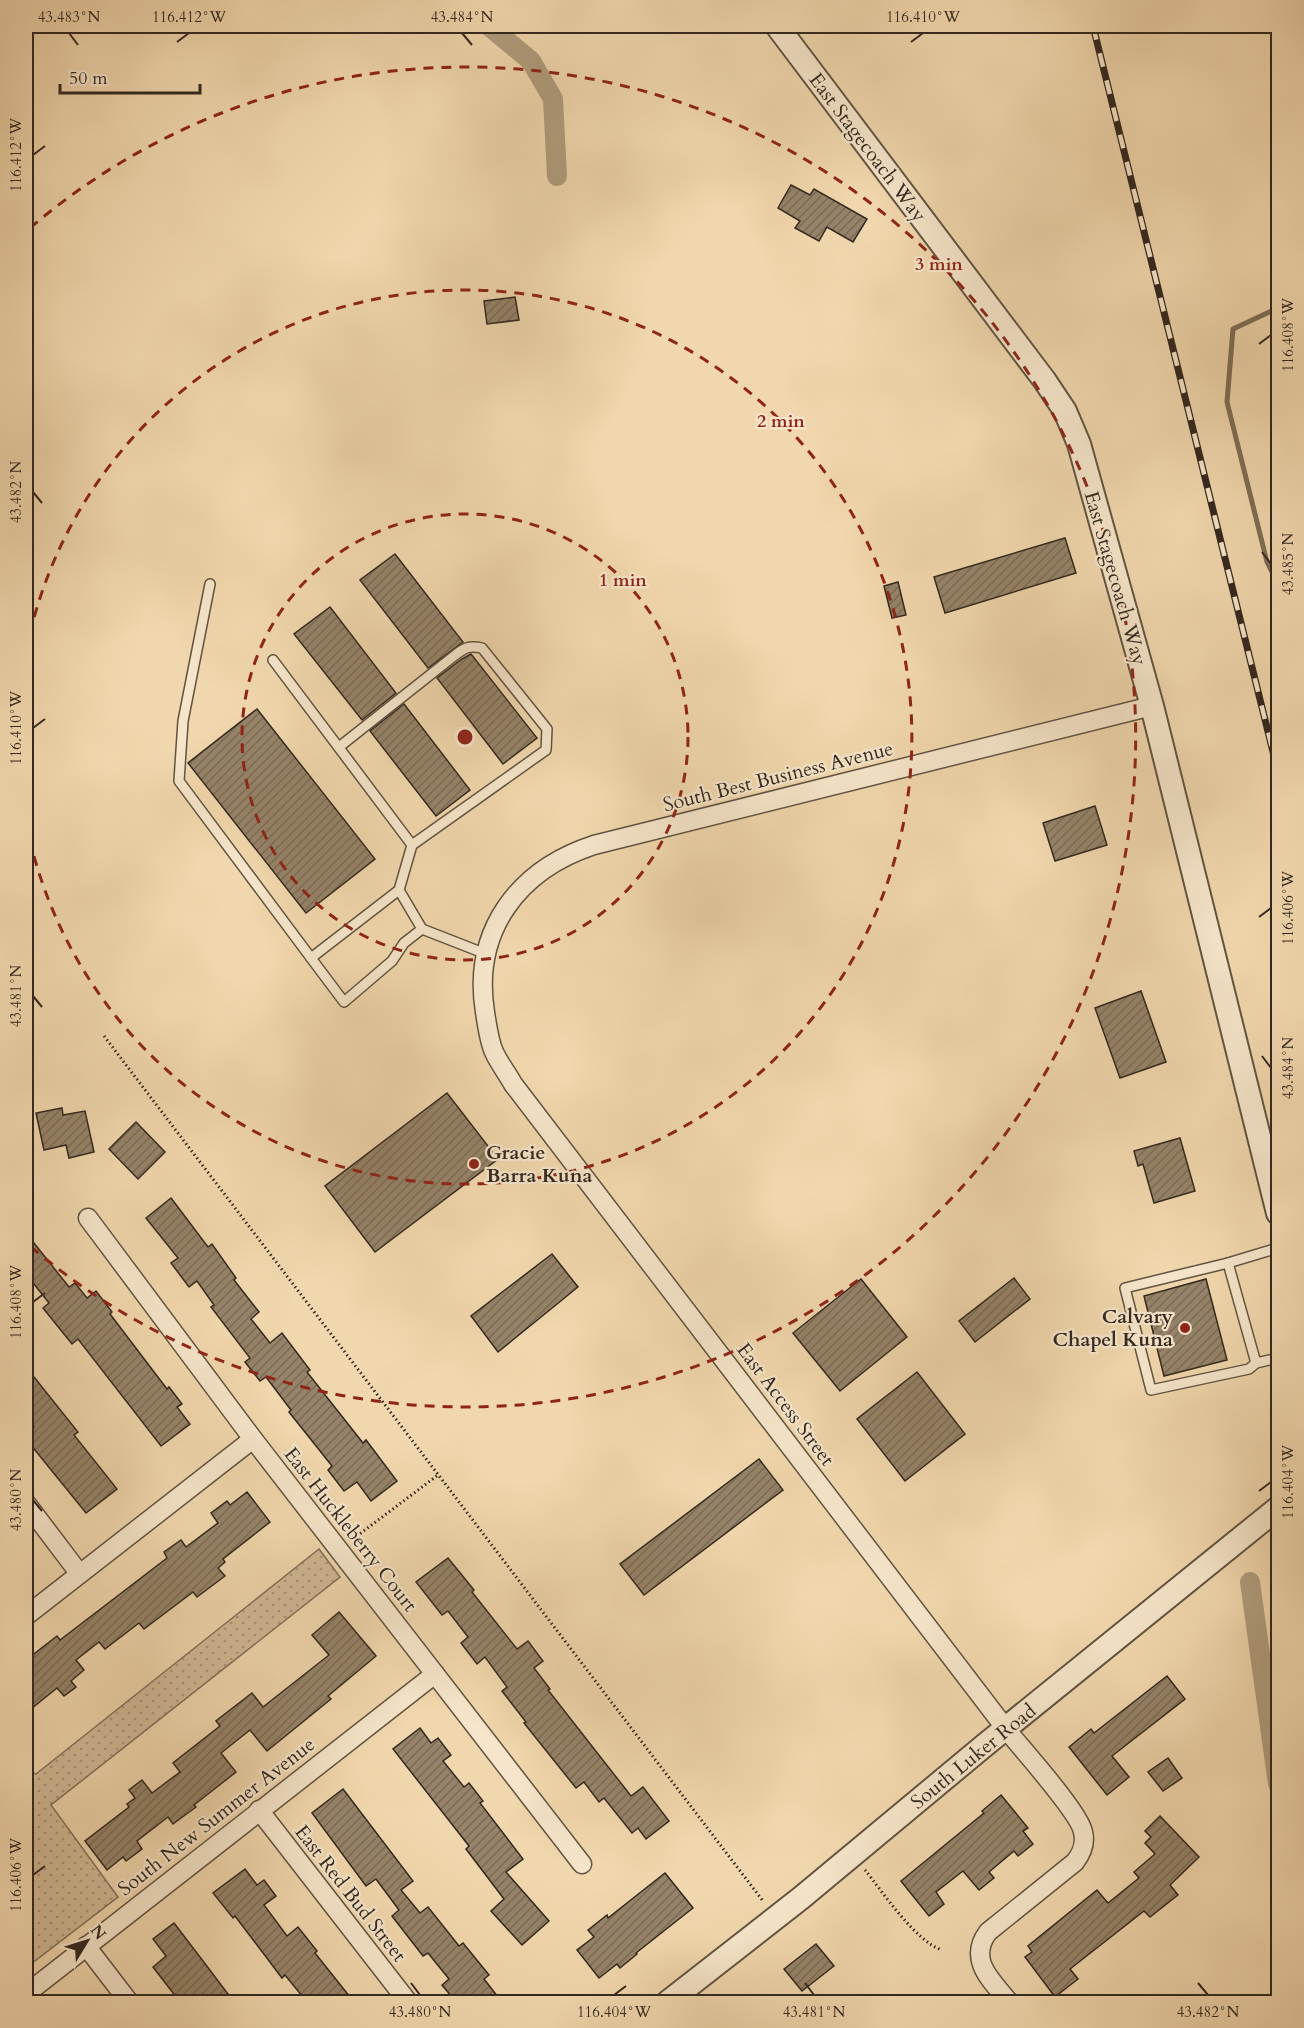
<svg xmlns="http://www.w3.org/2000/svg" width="1304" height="2028" font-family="Cardo,serif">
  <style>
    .green { fill: url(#green-dots); stroke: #82705a; stroke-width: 1.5 }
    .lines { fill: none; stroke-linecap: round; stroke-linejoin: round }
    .stream { stroke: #7e6e57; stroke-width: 5 }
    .canal { stroke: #b09c7d; stroke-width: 20 }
    .building { fill: url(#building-hatch); stroke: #33281f; stroke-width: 1.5 }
    .service-casing { stroke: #625442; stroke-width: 12 }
    .minor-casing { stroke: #625442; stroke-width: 21 }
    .tertiary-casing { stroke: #625442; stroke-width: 26 }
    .path { stroke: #33281f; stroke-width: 3; stroke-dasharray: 1.5 3; stroke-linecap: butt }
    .service { stroke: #f6e5ca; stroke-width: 9 }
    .minor { stroke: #f6e5ca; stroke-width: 18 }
    .tertiary { stroke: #f6e5ca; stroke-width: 22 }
    .rail-casing { stroke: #33281f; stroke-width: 7 }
    .rail { stroke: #f6e5ca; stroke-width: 4.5; stroke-dasharray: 14; stroke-linecap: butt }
    .ticks { fill: none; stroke: #33281f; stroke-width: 2 }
    .ring { fill: none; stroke: #8f2418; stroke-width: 3; stroke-dasharray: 10 8 }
    .poi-dot { fill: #8f2418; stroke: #f6e5ca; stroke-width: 2 }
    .labels { text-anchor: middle; stroke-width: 4.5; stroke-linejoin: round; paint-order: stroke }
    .street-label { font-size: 20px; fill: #33281f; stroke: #f6e5ca }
    .poi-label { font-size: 20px; font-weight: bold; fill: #33281f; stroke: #f6e5ca; text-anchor: start }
    .centre { fill: #8f2418; stroke: #f6e5ca; stroke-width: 3 }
    .ring-label { font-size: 18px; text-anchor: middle; font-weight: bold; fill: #8f2418; stroke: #f6e5ca; stroke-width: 4.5; stroke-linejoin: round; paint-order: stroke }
    .neatline { fill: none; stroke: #33281f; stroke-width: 2 }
    .ticks-label { font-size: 15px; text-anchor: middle; fill: #33281f }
  </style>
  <defs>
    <pattern id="green-dots" width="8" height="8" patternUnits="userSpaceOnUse" patternTransform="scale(1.5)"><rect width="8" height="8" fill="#d1b995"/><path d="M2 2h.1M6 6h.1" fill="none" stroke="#aa9679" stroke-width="1.8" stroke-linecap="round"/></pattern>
    <pattern id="building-hatch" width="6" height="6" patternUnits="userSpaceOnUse" patternTransform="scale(1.5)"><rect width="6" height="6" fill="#968369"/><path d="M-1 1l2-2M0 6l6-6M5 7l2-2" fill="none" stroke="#7b6b56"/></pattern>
  </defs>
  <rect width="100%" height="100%" fill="#f1d7ad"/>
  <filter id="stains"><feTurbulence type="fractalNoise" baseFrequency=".00333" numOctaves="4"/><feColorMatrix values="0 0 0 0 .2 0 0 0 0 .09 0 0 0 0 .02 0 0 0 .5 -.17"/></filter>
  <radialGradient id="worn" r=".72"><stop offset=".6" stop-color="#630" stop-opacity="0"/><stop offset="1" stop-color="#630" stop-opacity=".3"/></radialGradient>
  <polygon class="green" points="319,1549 340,1577 51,1805 118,1897 31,1964 26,1958 26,1770 36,1774"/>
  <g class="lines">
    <polyline class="stream" points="1278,308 1233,329 1227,402 1267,562 1278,584"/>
    <g class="canal">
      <polyline points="489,26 531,61 553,99 557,176"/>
      <polyline points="1250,1582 1278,1784"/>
    </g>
  </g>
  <g class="building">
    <polygon points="791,185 810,195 814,189 867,219 853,242 827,227 819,241 795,228 800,221 778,208"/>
    <polygon points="515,297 519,320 487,324 484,301"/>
    <polygon points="1065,538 1076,573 945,613 934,577"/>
    <polygon points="395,554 463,642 428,668 360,580"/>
    <polygon points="898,582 906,615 892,618 884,586"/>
    <polygon points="330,607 396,693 362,720 294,634"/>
    <polygon points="471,654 537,738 503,764 437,678 462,659"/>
    <polygon points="404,704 470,790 436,816 370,731"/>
    <polygon points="257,709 375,859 306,913 188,763"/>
    <polygon points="1095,806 1107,845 1055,861 1043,823"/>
    <polygon points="1141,991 1166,1062 1120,1078 1095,1008"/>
    <polygon points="447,1093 498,1159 375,1252 325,1186"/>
    <polygon points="62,1108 63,1115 85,1111 94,1152 69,1158 66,1145 44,1150 36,1113"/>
    <polygon points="136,1122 165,1152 138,1179 109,1149"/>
    <polygon points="1180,1138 1195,1191 1154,1203 1143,1164 1138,1166 1134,1151"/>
    <polygon points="171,1198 208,1247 212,1244 236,1278 234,1280 259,1312 251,1319 270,1343 282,1333 310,1370 307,1372 363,1443 366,1440 397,1481 371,1501 357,1482 344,1491 328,1470 332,1466 289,1412 291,1410 266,1377 260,1381 245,1362 250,1358 211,1307 214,1305 197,1281 189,1287 171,1263 178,1258 146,1218"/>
    <polygon points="26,1233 69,1287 75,1283 87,1298 96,1291 112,1312 110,1314 167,1389 169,1387 182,1404 177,1407 190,1424 161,1446 78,1339 72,1344 43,1308 49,1303 26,1274"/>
    <polygon points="552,1254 578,1287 498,1352 471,1316"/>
    <polygon points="1014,1278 1030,1299 975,1342 959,1321"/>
    <polygon points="861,1279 907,1337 840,1391 793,1333"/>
    <polygon points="1206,1279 1227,1360 1164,1376 1144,1296"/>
    <polygon points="26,1367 78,1432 74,1435 117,1489 86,1513 26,1439 26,1434 34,1427 26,1416"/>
    <polygon points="917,1372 965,1434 905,1481 857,1419"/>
    <polygon points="759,1459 783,1490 644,1595 620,1564"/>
    <polygon points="247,1492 270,1522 223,1559 225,1562 218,1568 225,1576 197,1597 193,1592 144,1629 139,1623 105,1649 99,1642 76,1660 84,1670 71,1681 76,1687 64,1696 57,1688 26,1713 26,1660 57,1636 60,1640 167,1558 164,1552 181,1540 186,1547 218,1523 211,1513 227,1501 230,1505"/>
    <polygon points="448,1558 474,1590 472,1592 517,1649 528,1641 543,1661 534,1668 550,1689 548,1690 631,1796 643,1787 669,1821 646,1839 638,1828 632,1833 604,1798 599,1802 584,1782 576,1788 524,1723 526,1722 502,1691 507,1687 485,1657 477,1664 461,1643 468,1637 448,1611 442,1615 416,1582"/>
    <polygon points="339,1612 376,1656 328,1696 331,1699 267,1751 250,1730 221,1753 236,1772 194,1805 196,1807 173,1824 168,1817 137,1841 142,1849 126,1861 123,1857 107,1870 85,1841 129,1807 127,1804 135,1798 129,1790 142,1780 152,1793 180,1772 173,1763 220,1726 216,1721 252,1693 263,1707 329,1655 312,1635"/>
    <polygon points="1167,1676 1185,1699 1112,1756 1129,1777 1107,1795 1069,1747 1091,1729 1094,1733"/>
    <polygon points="420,1728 431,1743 438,1738 451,1755 443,1761 464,1787 469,1783 483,1801 480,1803 523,1859 506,1872 549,1921 522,1945 491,1911 504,1899 466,1849 469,1846 393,1749"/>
    <polygon points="1168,1758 1182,1778 1163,1791 1148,1772"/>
    <polygon points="343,1789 413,1881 401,1890 420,1913 428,1907 459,1946 463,1943 489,1975 484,1979 502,2002 456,2002 442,1985 449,1979 428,1953 423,1956 392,1916 399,1910 376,1879 366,1886 312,1813"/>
    <polygon points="1001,1795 1028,1828 1023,1831 1033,1844 1018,1856 1014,1851 989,1872 994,1878 979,1890 963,1871 936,1892 944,1904 929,1916 901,1881 984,1813 982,1811"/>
    <polygon points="1160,1816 1199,1857 1170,1885 1178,1895 1150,1917 1144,1911 1070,1969 1078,1979 1055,1997 1025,1957 1032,1952 1028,1946 1097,1890 1108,1903 1139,1878 1134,1872 1155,1854 1145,1843 1151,1837 1145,1831"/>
    <polygon points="245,1869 257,1885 264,1880 276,1896 264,1905 287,1936 298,1927 317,1951 315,1953 354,2002 307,2002 285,1975 282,1978 235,1916 233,1918 213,1893"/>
    <polygon points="665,1873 693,1908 636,1953 637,1954 620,1968 617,1964 599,1978 577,1950 594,1937 588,1930 607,1915 608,1918"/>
    <polygon points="174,1923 203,1961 234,2002 180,2002 153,1967 166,1956 153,1939"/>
    <polygon points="816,1944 834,1966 802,1991 784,1969"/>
  </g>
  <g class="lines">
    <defs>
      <g id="service">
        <polyline points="210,584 183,721 179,781 311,958 399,890"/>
        <polyline points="273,660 412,845 399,890 422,929 486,954"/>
        <path d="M339 747 454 656C464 648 469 645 482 648L547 729 546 750 412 845"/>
        <polyline points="311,958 344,1002 392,961 404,943 422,929"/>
        <polyline points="1278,1248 1228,1263 1256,1363 1278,1358"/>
        <polyline points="1228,1263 1125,1288 1151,1390 1249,1369 1256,1363"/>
      </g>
      <g id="minor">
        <polyline points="88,1218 253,1439 582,1864"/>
        <polyline points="26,1503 79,1573"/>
        <polyline points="26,1616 253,1439"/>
        <polyline points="259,1810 408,2002"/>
        <polyline points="86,1946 129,2002"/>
        <polyline points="26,1994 435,1674"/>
        <path d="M1009 2002C992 1981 967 1960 988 1932L1075 1862C1082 1853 1086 1844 1083 1832 1080 1813 1021 1748 1006 1729L513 1084C507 1073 499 1063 494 1052 489 1041 487 1025 485 1012 472 931 518 870 594 845L1152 706"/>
      </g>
      <g id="tertiary">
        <polyline points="777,26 1045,381 1065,411 1079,444 1152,706 1278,1213"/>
        <polyline points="668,2002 801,1898 985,1745 1278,1508"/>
      </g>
    </defs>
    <use href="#service" class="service-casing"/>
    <use href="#minor" class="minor-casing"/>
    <use href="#tertiary" class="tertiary-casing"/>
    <g class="path">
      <polyline points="104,1036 763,1901"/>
      <polyline points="353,1539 438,1475"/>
      <path d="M865 1870C882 1891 916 1942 942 1950"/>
    </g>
    <use href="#service" class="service"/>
    <use href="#minor" class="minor"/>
    <use href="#tertiary" class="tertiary"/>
    <defs>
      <polyline id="rail" points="1093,26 1278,772"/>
    </defs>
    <use href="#rail" class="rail-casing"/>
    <use href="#rail" class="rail"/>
  </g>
  <path class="ticks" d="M69 33 78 45M462 33 472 45M177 42 189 33M911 42 923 33M33 155 45 146M1259 344 1271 335M33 492 42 503M1262 552 1271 564M33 728 45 719M1259 917 1271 908M33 996 42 1007M1262 1056 1271 1068M33 1302 45 1293M1259 1491 1271 1482M33 1500 42 1511M33 1875 45 1866M411 1983 420 1995M805 1983 814 1995M1198 1983 1208 1995M614 1995 626 1986"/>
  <g class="ring">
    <circle cx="465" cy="737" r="223"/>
    <path d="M26 652A447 447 0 1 1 26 822"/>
    <path d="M30 228A670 670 0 1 1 30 1246"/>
  </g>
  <g class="poi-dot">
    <circle cx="474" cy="1164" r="6"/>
    <circle cx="1185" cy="1328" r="6"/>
  </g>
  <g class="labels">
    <g class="street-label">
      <text transform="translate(868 147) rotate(53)" y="7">East Stagecoach Way</text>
      <text transform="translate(1116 578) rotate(74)" y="7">East Stagecoach Way</text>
      <text transform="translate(778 776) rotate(-14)" y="7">South Best Business Avenue</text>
      <text transform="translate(786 1404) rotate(53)" y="7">East Access Street</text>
      <text transform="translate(351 1529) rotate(52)" y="7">East Huckleberry Court</text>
      <text transform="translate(973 1756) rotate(-39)" y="7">South Luker Road</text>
      <text transform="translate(216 1816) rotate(-38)" y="7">South New Summer Avenue</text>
      <text transform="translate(351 1893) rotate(52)" y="7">East Red Bud Street</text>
    </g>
    <g class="poi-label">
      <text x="486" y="1159">Gracie<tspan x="486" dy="23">Barra Kuna</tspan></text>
      <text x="1173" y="1323" text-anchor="end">Calvary<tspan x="1173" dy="23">Chapel Kuna</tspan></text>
    </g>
  </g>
  <circle cx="465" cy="737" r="9" class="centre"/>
  <g class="ring-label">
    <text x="939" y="270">3 min</text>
    <text x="781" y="427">2 min</text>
    <text x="623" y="586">1 min</text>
  </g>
  <rect width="1304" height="2028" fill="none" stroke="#f1d7ad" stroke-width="66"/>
  <g transform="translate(87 1941) rotate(52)" stroke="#f6e5ca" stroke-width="4.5" paint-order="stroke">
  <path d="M0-4.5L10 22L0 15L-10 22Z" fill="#33281f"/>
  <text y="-9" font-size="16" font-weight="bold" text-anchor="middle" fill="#33281f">N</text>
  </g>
  <path d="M60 84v9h140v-9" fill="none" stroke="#33281f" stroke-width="3"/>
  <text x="69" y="84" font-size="18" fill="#33281f" stroke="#f6e5ca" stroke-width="4.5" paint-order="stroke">50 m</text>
  <rect x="33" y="33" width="1238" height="1962" class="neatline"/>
  <g class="ticks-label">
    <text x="69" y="22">43.483°N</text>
    <text x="189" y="22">116.412°W</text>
    <text x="462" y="22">43.484°N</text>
    <text x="923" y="22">116.410°W</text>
    <text transform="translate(16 155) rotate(-90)" y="5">116.412°W</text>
    <text transform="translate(1288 335) rotate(-90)" y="5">116.408°W</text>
    <text transform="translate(16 492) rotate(-90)" y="5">43.482°N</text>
    <text transform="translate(1288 564) rotate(-90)" y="5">43.485°N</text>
    <text transform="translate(16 728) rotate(-90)" y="5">116.410°W</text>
    <text transform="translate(1288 908) rotate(-90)" y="5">116.406°W</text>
    <text transform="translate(16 996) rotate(-90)" y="5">43.481°N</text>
    <text transform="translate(1288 1068) rotate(-90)" y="5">43.484°N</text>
    <text transform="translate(16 1302) rotate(-90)" y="5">116.408°W</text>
    <text transform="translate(1288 1482) rotate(-90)" y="5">116.404°W</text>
    <text transform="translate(16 1500) rotate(-90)" y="5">43.480°N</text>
    <text transform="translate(16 1875) rotate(-90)" y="5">116.406°W</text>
    <text x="420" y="2017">43.480°N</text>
    <text x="614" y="2017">116.404°W</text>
    <text x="814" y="2017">43.481°N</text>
    <text x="1208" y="2017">43.482°N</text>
  </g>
  <rect width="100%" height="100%" filter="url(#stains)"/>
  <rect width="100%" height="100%" fill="url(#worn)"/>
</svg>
